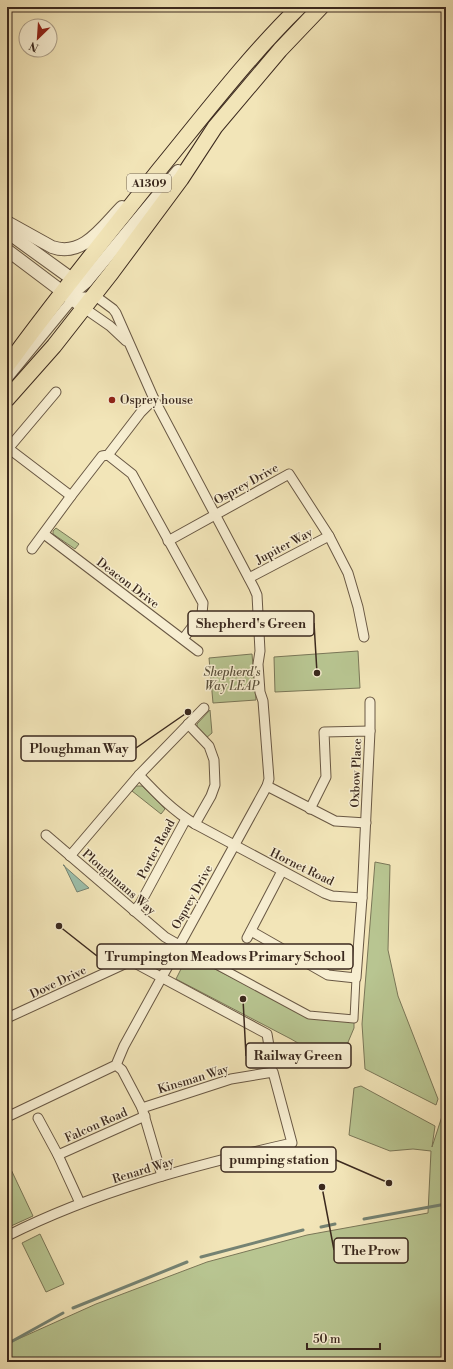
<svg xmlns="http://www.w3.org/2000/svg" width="453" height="1369" font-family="'Libre Bodoni',serif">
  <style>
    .green { fill: #b8c591; stroke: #7a7758 }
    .water { fill: #9cbfab; stroke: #758373 }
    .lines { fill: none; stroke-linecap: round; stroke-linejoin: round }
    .stream { stroke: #758373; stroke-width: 3 }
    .pedestrian-casing { stroke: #695844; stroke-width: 9 }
    .minor-casing { stroke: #695844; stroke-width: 11 }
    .tertiary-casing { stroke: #695844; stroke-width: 14 }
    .primary-casing { stroke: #3b291e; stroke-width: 17 }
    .pedestrian { stroke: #f7eed1; stroke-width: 7 }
    .minor { stroke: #f7eed1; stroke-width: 9 }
    .tertiary { stroke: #f7eed1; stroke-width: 12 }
    .primary { stroke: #f2e5b8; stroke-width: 15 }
    .poi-dot { fill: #8f2418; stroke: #f7eed1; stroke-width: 1.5 }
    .labels { text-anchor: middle; stroke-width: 3; stroke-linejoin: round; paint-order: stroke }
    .shield { fill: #f7eed1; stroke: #736454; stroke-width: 1 }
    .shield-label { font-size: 11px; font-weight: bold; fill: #3b291e }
    .poi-label { font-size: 12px; fill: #3b291e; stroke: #f7eed1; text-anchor: start }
    .street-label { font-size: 12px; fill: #3b291e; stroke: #f7eed1 }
    .park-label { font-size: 12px; font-style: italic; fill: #5a503b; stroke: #f7eed1 }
    .leader { fill: none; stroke: #3b291e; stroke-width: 1.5 }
    .callout-dot { fill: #3b291e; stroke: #f7eed1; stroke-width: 1.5 }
    .callout { fill: #f7eed1; stroke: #3b291e; stroke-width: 1.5 }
    .callout-label { font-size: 13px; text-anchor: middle; font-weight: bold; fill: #3b291e }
  </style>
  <rect width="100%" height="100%" fill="#f2e5b8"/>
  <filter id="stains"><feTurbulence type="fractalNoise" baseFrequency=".005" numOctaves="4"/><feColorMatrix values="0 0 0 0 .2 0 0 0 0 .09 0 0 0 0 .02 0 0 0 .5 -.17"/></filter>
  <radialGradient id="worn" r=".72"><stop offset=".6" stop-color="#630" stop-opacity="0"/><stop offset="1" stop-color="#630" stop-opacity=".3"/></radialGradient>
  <g class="green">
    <polygon points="56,528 79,544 75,549 53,534 53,531"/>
    <polygon points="358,651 360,688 275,692 274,657"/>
    <polygon points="252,654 256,700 213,703 209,658"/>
    <polygon points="210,710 212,733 206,738 197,729 197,724"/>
    <polygon points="136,786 142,786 165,809 161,814 132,791"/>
    <polygon points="375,862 390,865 388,950 398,996 438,1099 436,1105 365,1069 362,1024"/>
    <polygon points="188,955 310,1018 354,1021 354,1028 338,1066 291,1039 176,979"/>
    <polygon points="361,1086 435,1126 432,1147 446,1104 446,1362 7,1362 7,1344 96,1304 207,1262 307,1235 428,1213 431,1151 413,1149 390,1151 349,1135 354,1088"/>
    <polygon points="7,1161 33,1216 11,1226 7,1218"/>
    <polygon points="40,1234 64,1284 46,1292 22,1243"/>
  </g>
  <polygon class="water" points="64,865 63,865 89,888 77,892"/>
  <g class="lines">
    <g class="stream">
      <polyline points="364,1219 446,1204"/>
      <polyline points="321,1227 335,1224"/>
      <polyline points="201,1257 303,1230"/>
      <polyline points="73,1308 187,1262"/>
      <polyline points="7,1344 63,1313"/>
    </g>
    <defs>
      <polyline id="pedestrian" points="179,945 309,1015 354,1019 356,978"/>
      <g id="minor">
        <polyline points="84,308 110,326 126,341"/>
        <polyline points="7,379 71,301 82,297 94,297"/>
        <polyline points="8,448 71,496"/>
        <polyline points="7,450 56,392"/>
        <polyline points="108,455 132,474 203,603 202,614 183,639"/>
        <polyline points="44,534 198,651"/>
        <polyline points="329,536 348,573 358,607 364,637"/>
        <polyline points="168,541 289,474 329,536 249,578"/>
        <polyline points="32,549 71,496 102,456 108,455 141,412 154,399"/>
        <polyline points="188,724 209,746 214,760 215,785 211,796 195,824"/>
        <polyline points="370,731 370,702"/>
        <path d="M139 775C156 793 173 811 195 824L324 893 332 896 362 898"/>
        <polyline points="267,786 335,821 366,823"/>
        <polyline points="46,835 165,937 179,945"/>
        <polyline points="70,856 139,775 204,708"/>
        <polyline points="134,911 140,904 186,819"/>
        <polyline points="251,931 328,975 356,978 362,898 370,731 324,732 326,777 310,809"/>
        <polyline points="247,938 282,871"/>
        <polyline points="7,1018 131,961 267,1034 272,1064"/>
        <polyline points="116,1065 122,1070 142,1108 162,1176"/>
        <polyline points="7,1117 116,1065 124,1046 267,786 269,779 263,701 260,692 258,664 260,651 257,595 254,588 154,399 116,313 113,309 94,295"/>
        <polyline points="38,1118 58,1155 80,1203"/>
        <polyline points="58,1155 145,1116"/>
        <path d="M7 1236C96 1191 195 1165 292 1143L273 1072 231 1079 142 1108"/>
      </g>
      <g id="tertiary">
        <path d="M7 222 52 247C83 258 103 226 122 207"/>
        <polyline points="7,232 79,284"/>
        <polyline points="7,250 84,308"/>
        <polyline points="62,292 74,292 86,282 178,171"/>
      </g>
      <g id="primary">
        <path d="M7 366C55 299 108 235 159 170 204 115 248 57 299 7"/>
        <polyline points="7,399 54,346 112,272 181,179 215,127 280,50 321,7"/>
      </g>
    </defs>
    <use href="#pedestrian" class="pedestrian-casing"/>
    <use href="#minor" class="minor-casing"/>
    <use href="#tertiary" class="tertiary-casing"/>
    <use href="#primary" class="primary-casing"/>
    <use href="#pedestrian" class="pedestrian"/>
    <use href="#minor" class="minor"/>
    <use href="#tertiary" class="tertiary"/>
    <use href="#primary" class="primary"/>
  </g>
  <circle class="poi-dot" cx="112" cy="400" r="4"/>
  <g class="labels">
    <rect class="shield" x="127" y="174" width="44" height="18" rx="3"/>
    <g class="shield-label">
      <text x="149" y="187">A1309</text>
    </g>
    <g class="poi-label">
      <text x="120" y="404">Osprey house</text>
    </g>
    <g class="street-label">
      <text transform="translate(246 484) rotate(-29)" y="4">Osprey Drive</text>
      <text transform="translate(284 546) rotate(-28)" y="4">Jupiter Way</text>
      <text transform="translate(128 583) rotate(37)" y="4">Deacon Drive</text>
      <text transform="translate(356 773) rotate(-88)" y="4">Oxbow Place</text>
      <text transform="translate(156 849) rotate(-62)" y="4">Porter Road</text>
      <text transform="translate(302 867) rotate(26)" y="4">Hornet Road</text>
      <text transform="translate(119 882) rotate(41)" y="4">Ploughmans Way</text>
      <text transform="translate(192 897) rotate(-61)" y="4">Osprey Drive</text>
      <text transform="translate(58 982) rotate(-25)" y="4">Dove Drive</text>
      <text transform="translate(193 1079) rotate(-17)" y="4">Kinsman Way</text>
      <text transform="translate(96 1125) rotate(-24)" y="4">Falcon Road</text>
      <text transform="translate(143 1170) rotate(-17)" y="4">Renard Way</text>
    </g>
    <g class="park-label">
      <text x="232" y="676">Shepherd's<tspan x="232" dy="14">Way LEAP</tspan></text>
    </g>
  </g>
  <path class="leader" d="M317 673L314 623M188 712L136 748M59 926L97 956M243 999L246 1056M389 1183L336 1160M322 1187L334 1250"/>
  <g class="callout-dot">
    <circle cx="317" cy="673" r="4"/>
    <circle cx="188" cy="712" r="4"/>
    <circle cx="59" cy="926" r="4"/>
    <circle cx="243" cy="999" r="4"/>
    <circle cx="389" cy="1183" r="4"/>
    <circle cx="322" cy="1187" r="4"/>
  </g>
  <g class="callout">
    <rect x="188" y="611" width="126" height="25" rx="4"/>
    <rect x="21" y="736" width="115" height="25" rx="4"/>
    <rect x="97" y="944" width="256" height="25" rx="4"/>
    <rect x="246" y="1043" width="105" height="25" rx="4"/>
    <rect x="221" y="1147" width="115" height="25" rx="4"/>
    <rect x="334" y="1238" width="74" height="25" rx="4"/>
  </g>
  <g class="callout-label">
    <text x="251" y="628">Shepherd's Green</text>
    <text x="79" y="753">Ploughman Way</text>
    <text x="225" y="961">Trumpington Meadows Primary School</text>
    <text x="298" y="1060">Railway Green</text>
    <text x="279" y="1164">pumping station</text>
    <text x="371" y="1255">The Prow</text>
  </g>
  <rect width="453" height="1369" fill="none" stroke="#f2e5b8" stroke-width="24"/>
  <rect x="8" y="8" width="437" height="1353" fill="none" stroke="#3b291e" stroke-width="2"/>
  <rect x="12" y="12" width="429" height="1345" fill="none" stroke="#3b291e"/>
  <g transform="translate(38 38) rotate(205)"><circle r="19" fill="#f7eed1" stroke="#ac9f89"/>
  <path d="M0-3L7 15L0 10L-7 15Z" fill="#8f2418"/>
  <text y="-6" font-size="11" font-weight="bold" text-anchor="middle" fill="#3b291e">N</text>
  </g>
  <path d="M307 1343v6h73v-6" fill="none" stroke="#3b291e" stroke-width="2"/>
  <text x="313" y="1343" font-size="12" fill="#3b291e" stroke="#f7eed1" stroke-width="3" paint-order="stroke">50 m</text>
  <rect width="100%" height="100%" filter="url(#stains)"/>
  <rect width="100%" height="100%" fill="url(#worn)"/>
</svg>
